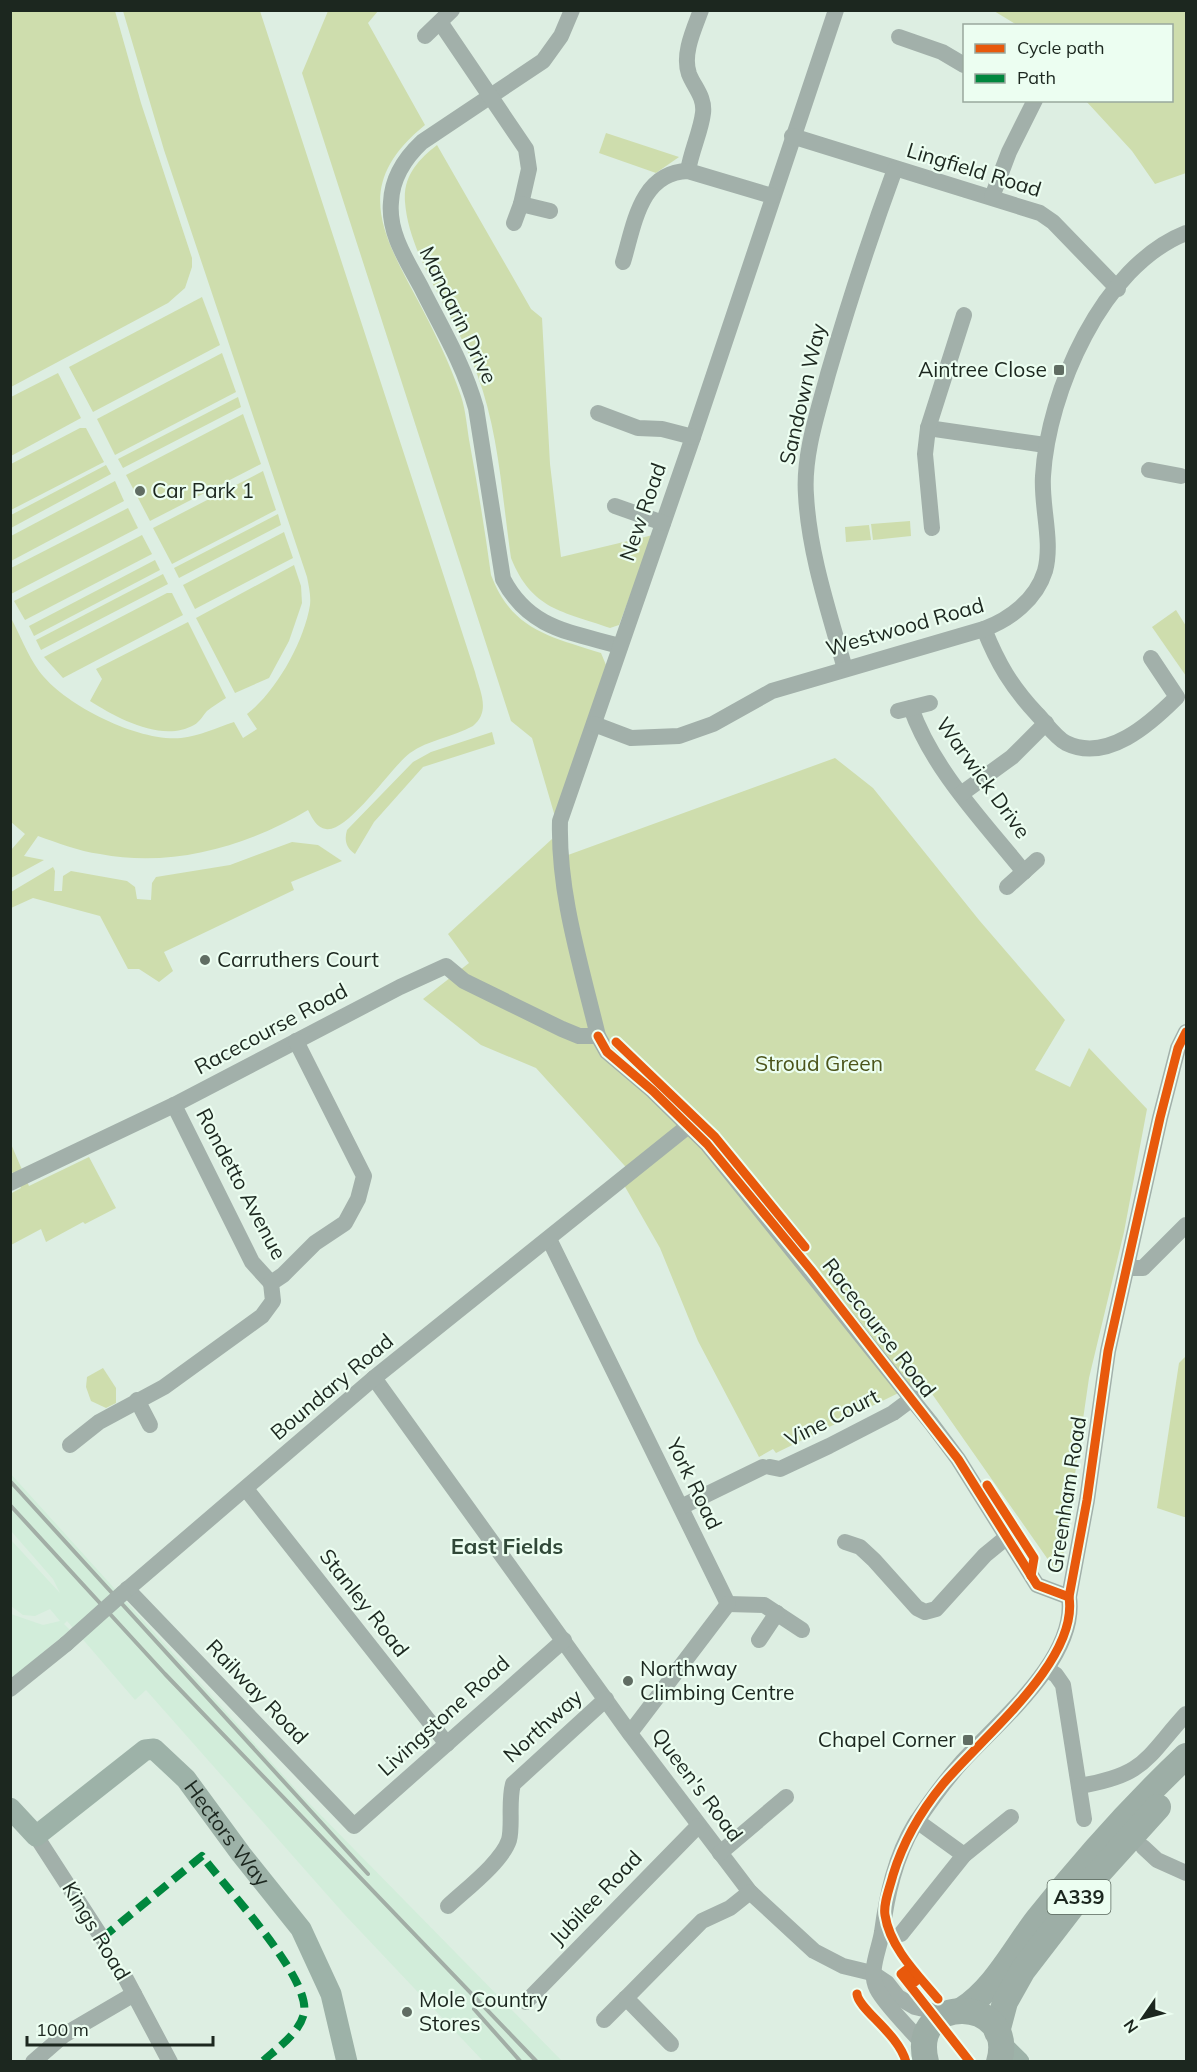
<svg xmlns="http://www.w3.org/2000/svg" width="1197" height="2072" font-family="Mulish,sans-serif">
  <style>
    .built { fill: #d2edda }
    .green { fill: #ceddad }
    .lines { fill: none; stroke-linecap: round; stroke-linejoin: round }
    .minor { stroke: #a2b0aa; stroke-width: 16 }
    .major { stroke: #9db2a8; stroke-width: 21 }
    .highway { stroke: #9daea6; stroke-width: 26 }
    .rail { stroke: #a2aea6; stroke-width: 4 }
    .minor-bridge { stroke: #a2b0aa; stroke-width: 16 }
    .quiet { stroke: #00873e; stroke-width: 8; stroke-dasharray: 15 8; stroke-linecap: butt }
    .cycleway-casing { stroke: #ecfef1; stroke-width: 13 }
    .cycleway { stroke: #e8590c; stroke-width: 9 }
    .poi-dot { fill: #606d63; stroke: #ecfef1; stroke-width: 2 }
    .labels { text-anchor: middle; stroke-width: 4.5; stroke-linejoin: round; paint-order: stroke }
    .shield { fill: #ecfef1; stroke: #5a685e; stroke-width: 1.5 }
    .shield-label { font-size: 20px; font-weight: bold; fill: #1c271f }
    .street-label { font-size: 21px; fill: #1c271f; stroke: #ecfef1 }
    .poi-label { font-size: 21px; fill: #1c271f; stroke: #ecfef1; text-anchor: start }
    .park-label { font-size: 21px; fill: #4b541a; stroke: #ecfef1 }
    .neighbourhood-label { font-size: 22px; font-weight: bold; fill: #304838; stroke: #ecfef1 }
  </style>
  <rect width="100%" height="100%" fill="#ddeee2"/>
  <polygon class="built" points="10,1473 302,1796 562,2061 483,2061 345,1915 146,1690 135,1700 67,1621 64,1624 70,1630 11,1679 11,1614 43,1625 60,1621 50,1609 35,1616 23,1615 11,1606 11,1540 60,1593 53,1579 11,1531"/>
  <g class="green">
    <polygon points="11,10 115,11 141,103 192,258 192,267 185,288 168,303 11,387"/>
    <path d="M123 11H260L475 672C480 692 491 711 473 726 453 737 428 740 410 753 392 766 348 833 326 829 317 828 312 818 308 810 246 847 171 868 100 854 78 851 58 843 38 836L24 856 44 860 11 878V850L25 834 11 822V618C20 635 27 654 39 671 64 705 138 742 181 738 199 736 216 728 234 722L243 738 257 729 247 714C276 692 304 642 310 605 311 596 309 587 307 577L164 150Z"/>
    <path d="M328 11H378L368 23 425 125C355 182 379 228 416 297 433 329 449 361 461 396 466 411 467 429 470 445 478 488 485 531 491 575 512 630 549 636 601 653L606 665 556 820 532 738 511 721 302 73Z"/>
    <polygon points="994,11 1186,11 1186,173 1155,184 1132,151 1086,101 1172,100 1172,26 1017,25"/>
    <polygon points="606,133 679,157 656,173 599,153"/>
    <path d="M437 145 531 309 542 318 550 464 561 557 653 535 619 625 610 628C562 611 532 610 511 558 502 497 499 432 477 374 458 320 409 258 405 202 403 176 418 160 437 145Z"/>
    <polygon points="202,297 220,345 93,412 69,367"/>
    <polygon points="222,353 236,392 115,455 97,419"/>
    <polygon points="58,373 81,418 11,456 11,397"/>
    <polygon points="238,397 241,407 123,468 118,459"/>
    <polygon points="243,414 261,464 150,521 126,475"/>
    <polygon points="80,428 86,428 104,462 11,510 11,464"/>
    <polygon points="106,465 111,474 11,528 11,515"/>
    <polygon points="263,471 276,510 172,564 153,528"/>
    <polygon points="115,481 124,501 11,561 11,536"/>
    <polygon points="128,508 138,528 11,594 11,568"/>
    <polygon points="278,514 281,525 179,578 174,568"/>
    <polygon points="910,521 911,536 873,540 871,524"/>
    <polygon points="869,525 871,540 846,542 845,527"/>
    <polygon points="284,532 293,558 195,609 183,585"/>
    <polygon points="142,535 152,554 25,620 14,601"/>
    <polygon points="155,560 160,570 34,636 29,626"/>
    <polygon points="294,565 301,586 302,603 289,641 269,678 235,693 196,618"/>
    <polygon points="163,574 168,584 41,650 36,640"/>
    <polygon points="167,593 172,593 183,615 63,678 44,657"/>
    <polygon points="1176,610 1186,626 1186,676 1152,627"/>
    <path d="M188 622 226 698C220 702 213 706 207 711 203 715 200 722 194 725 162 743 117 718 90 701L102 679 96 669Z"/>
    <path d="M492 732 495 744 423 767 374 822 355 854C346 848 344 840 347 830L413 762 431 752Z"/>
    <polygon points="835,758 873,788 979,920 1065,1020 1035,1070 1070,1087 1089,1048 1147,1109 1124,1232 1089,1378 1061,1571 1056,1571 923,1381 776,1453 773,1449 759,1457 698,1341 660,1248 624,1185 634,1176 536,1068 481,1045 423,999 469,963 448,934 552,839 568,855"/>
    <polygon points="292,842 318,845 342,861 291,882 294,890 164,952 173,971 159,982 139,969 128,969 100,916 33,898 11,908 11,892 53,867 55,871 54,891 62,891 63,876 71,871 127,881 135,887 137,899 151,900 152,883 156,877 230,865"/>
    <polygon points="11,1144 29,1186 89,1157 116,1208 85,1224 83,1222 46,1242 41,1229 11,1245 10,1194 21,1188 11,1170"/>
    <polygon points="1186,1356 1186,1517 1184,1517 1157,1508 1179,1363"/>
    <polygon points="103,1368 116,1388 116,1403 106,1408 91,1401 86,1387 87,1377"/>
  </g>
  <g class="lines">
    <g class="minor">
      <path d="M572 10 561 36 543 61 422 142C405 158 392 178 391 202 388 233 407 261 421 287 441 327 464 365 476 408L503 579C529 629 570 632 620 646"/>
      <path d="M836 10 693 437 560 821C558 894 581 965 598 1036L607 1052 653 1091 707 1144 931 1423 958 1459 1037 1585 1069 1597"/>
      <polyline points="440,22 526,149 529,169 521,204"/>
      <polyline points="425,36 452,10"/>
      <polyline points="899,37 942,52 964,65"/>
      <polyline points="792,136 1040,213 1053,222 1118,289"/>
      <path d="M688 171C691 151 701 131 703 113 705 97 694 87 689 74 682 54 694 29 701 10"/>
      <polyline points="992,197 1009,152 1035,100"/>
      <polyline points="514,223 521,204 550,211"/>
      <path d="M623 262C634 226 640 172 688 171L772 196"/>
      <polyline points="598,413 638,428 662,429 693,437"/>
      <polyline points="928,428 1045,445"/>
      <polyline points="1149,470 1181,476"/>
      <polyline points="615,506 663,523"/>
      <polyline points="932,528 925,454 928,428 964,315"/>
      <path d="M984 629C998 664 1011 686 1037 714 1045 722 1055 737 1066 743 1107 763 1150 724 1177 697L1151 658"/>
      <path d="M845 669C829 612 809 553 806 495 803 455 818 412 828 374 848 305 870 237 895 169"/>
      <path d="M911 708C933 770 983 821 1024 872"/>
      <polyline points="898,711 930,703"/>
      <path d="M594 724 631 738 679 736 713 724 772 691 984 629C1010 619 1036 600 1045 571 1053 541 1041 507 1043 476 1048 392 1102 266 1186 233"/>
      <polyline points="961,794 1012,757 1046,723"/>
      <polyline points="1007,887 1037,860"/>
      <polyline points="174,1105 252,1262 271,1283"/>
      <polyline points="10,1183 174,1105 400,987 446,966 464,981 562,1029 579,1036 598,1036"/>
      <polyline points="549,1239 728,1604"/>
      <polyline points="1127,1268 1143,1268 1186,1225"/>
      <polyline points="374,1378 631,1735 750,1892 814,1951 843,1966 872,1973 887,1983 898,1997 915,2007 945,2014"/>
      <polyline points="137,1400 150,1425"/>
      <polyline points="70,1445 99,1422 164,1387 262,1316 273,1301 271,1283 283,1275 315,1243 345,1223 358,1199 364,1176 296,1041"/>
      <polyline points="770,1467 780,1469 829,1446 893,1413 913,1398"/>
      <polyline points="246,1489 447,1744"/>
      <polyline points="681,1507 763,1467"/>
      <polyline points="845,1542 860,1547 874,1560 917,1608 925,1612 936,1609 985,1555 1007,1537"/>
      <polyline points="127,1589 354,1826 564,1640"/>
      <polyline points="123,1593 374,1378 687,1127"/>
      <polyline points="728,1604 764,1605 802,1630"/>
      <polyline points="759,1640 777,1613"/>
      <polyline points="1047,1669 1056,1675 1063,1685 1084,1819"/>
      <polyline points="10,1689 66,1644"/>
      <polyline points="630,1733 728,1604"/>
      <path d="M1079 1786C1146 1775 1145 1759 1186 1714"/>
      <polyline points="917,1821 964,1855"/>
      <polyline points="36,1836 102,1938"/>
      <polyline points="1143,1847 1157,1860 1186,1873"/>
      <polyline points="720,1853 786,1797"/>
      <path d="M448 1906C465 1890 502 1862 509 1840 513 1825 508 1803 513 1784L606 1699"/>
      <polyline points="901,1934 964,1855 1011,1817"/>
      <polyline points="126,1979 170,2062"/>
      <polyline points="526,2002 698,1826"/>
      <polyline points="604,2020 626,1998"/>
      <polyline points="671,2044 626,1998 702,1921 730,1908 750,1892"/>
      <path d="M924 2045C911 2030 885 2005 877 1989 868 1971 879 1951 882 1932 887 1895 895 1857 915 1824 929 1803 944 1782 961 1763 998 1722 1078 1658 1069 1597L1087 1500 1108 1351 1160 1118 1178 1048 1186 1032"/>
      <polyline points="33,2062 64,2035 134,1994"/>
    </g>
    <g class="major">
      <path id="s1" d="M10 1808 36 1836 145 1750 154 1749 186 1779 241 1854 301 1929 331 1994 347 2062"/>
      <polyline points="1001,2044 1019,2062"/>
    </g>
    <g class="highway">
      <path d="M962 2010C995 1989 1014 1950 1038 1919 1084 1861 1133 1806 1186 1756"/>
      <polyline points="997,2032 1005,2002 1023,1970 1093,1879 1158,1807"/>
      <path d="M926 2062C908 1992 1018 1996 999 2062"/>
    </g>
    <g class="rail">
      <polyline points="10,1481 368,1874"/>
      <polyline points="10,1505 165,1674 537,2062"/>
      <polyline points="474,2009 521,2062"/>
    </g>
    <polyline class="minor-bridge" points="66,1644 123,1593"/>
    <path class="quiet" d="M102 1938 202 1856C224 1886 311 1977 304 2013 300 2033 276 2049 262 2062"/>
    <defs>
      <g id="cycleway">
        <polyline points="598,1036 607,1052 653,1091 707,1144 811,1270 958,1459 1037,1585 1069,1597"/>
        <polyline points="616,1042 715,1137 805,1247"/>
        <polyline points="987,1485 1034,1558 1031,1576"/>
        <polyline points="915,1982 906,1970 901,1974 970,2062"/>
        <path d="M857 1994C858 2009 899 2034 906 2062"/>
        <path d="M938 1999C918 1975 890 1948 885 1915 883 1904 890 1887 893 1875 903 1842 921 1811 943 1784 981 1738 1079 1661 1069 1597L1087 1500 1108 1351 1160 1118 1178 1048 1186 1032"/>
      </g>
    </defs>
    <use href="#cycleway" class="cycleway-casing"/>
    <use href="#cycleway" class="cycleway"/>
  </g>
  <g class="poi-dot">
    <rect x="1053" y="364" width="12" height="12" rx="3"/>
    <circle cx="140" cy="491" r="6"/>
    <circle cx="205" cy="960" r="6"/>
    <circle cx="628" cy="1681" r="6"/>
    <rect x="962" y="1734" width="12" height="12" rx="3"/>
    <circle cx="407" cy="2012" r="6"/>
  </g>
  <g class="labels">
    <rect class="shield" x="1047.5" y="1880" width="63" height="34" rx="4.5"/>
    <g class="shield-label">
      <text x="1079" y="1904">A339</text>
    </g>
    <g class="street-label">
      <text transform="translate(974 170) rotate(17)" y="7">Lingfield Road</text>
      <text transform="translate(458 315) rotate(64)" y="7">Mandarin Drive</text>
      <text transform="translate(803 394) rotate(-77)" y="7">Sandown Way</text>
      <text transform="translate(643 512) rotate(-71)" y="7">New Road</text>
      <text transform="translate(905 627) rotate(-16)" y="7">Westwood Road</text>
      <text transform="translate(983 778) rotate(54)" y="7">Warwick Drive</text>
      <text transform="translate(271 1029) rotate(-28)" y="7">Racecourse Road</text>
      <text transform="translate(241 1184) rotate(62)" y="7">Rondetto Avenue</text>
      <text transform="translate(879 1328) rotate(52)" y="7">Racecourse Road</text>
      <text transform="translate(332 1387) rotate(-40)" y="7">Boundary Road</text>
      <text transform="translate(832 1418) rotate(-27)" y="7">Vine Court</text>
      <text transform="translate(694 1484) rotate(64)" y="7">York Road</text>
      <text transform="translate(1067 1495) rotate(-81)" y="7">Greenham Road</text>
      <text transform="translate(364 1603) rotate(52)" y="7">Stanley Road</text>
      <text transform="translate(257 1692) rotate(46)" y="7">Railway Road</text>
      <text transform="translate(444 1716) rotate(-42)" y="7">Livingstone Road</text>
      <text transform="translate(543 1726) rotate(-42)" y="7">Northway</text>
      <text transform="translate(697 1785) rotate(53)" y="7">Queen's Road</text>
      <text dy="7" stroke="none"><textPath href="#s1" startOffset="298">Hectors Way</textPath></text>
      <text transform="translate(596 1898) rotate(-46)" y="7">Jubilee Road</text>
      <text transform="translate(96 1931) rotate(59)" y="7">Kings Road</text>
    </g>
    <g class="poi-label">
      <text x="1047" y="377" text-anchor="end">Aintree Close</text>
      <text x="152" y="498">Car Park 1</text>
      <text x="217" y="967">Carruthers Court</text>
      <text x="640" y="1676">Northway<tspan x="640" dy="24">Climbing Centre</tspan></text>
      <text x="956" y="1747" text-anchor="end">Chapel Corner</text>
      <text x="419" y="2007">Mole Country<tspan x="419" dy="24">Stores</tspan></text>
    </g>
    <g class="park-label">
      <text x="819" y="1071">Stroud Green</text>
    </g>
    <g class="neighbourhood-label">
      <text x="507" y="1554">East Fields</text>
    </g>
  </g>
  <rect width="1197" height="2072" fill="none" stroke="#1c271f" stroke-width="24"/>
  <rect x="963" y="24" width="210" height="78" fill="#ecfef1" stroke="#99a89d" stroke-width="1.5"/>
  <rect x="975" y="44" width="30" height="9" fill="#e8590c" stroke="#99a89d" stroke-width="1.5"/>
  <text x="1017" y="54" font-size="18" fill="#1c271f">Cycle path</text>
  <rect x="975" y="74" width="30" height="9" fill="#00873e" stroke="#99a89d" stroke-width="1.5"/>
  <text x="1017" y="84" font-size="18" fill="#1c271f">Path</text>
  <g transform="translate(1143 2018) rotate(235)" stroke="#ecfef1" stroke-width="4.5" paint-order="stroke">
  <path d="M0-4.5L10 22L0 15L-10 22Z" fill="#1c271f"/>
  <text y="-9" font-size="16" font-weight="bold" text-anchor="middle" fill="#1c271f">N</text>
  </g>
  <path d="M27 2036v9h186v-9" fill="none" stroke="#1c271f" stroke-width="3"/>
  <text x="36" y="2036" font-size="18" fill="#1c271f" stroke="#ecfef1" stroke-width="4.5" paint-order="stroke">100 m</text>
</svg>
